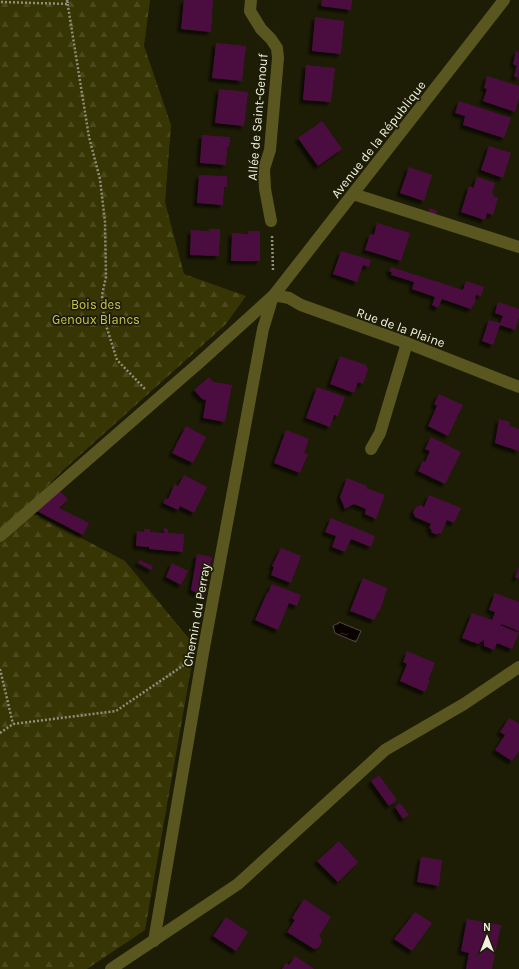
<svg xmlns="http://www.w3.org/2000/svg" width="519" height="969" font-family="Karla,sans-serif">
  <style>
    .forest { fill: url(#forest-firs) }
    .water { fill: url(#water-ripples); stroke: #4f4a44 }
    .building { fill: #4b0f40; filter: url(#shadow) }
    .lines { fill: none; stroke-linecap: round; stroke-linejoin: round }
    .path { stroke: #908f7d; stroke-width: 2.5; stroke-dasharray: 2 2; stroke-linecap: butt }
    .minor { stroke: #59561f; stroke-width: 12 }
    .labels { text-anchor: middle; stroke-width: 3.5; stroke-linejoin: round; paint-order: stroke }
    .street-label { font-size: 13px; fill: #f1f1e2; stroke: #1d1c05 }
    .park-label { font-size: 13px; fill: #cac34e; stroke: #1d1c05 }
  </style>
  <defs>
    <pattern id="forest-firs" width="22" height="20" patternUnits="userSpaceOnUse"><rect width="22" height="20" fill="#383505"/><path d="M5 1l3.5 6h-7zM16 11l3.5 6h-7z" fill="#4c491d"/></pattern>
    <pattern id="water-ripples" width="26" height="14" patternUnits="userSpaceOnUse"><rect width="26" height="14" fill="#090200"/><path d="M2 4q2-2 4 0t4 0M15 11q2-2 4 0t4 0" fill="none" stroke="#2d2725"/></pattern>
    <filter id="shadow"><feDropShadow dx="-3.5" dy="3.5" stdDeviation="1" flood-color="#0009"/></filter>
  </defs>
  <rect width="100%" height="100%" fill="#1d1c05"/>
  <polygon class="forest" points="0,0 150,0 144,46 171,125 165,202 184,274 246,296 226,324 61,472 26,509 125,561 195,646 145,930 87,969 0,969"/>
  <polygon class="water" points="339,622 361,631 356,642 335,633 333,626 336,624 338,624"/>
  <g class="building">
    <polygon points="184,0 213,0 211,32 181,29"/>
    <polygon points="322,0 352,0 351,10 321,6"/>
    <polygon points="315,17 344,21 341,54 312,51"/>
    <polygon points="216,43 246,46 242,81 212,78"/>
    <polygon points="516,51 519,52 519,78 514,76 517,66 513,64"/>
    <polygon points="306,65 335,68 331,102 303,100"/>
    <polygon points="487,76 519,86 519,98 515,112 483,101 487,89 484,88"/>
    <polygon points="219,89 248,92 244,126 215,123"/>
    <polygon points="459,101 511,118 504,138 463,125 465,116 455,113"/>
    <polygon points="322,121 342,149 318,166 298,138"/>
    <polygon points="202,135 230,137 229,147 227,147 226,165 200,163"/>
    <polygon points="489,146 511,153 503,178 481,170"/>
    <polygon points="409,167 432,175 424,201 400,193"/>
    <polygon points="199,175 227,176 227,187 224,187 223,205 197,203"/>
    <polygon points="477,177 495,183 492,193 493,194 493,196 498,198 493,215 487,213 485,220 461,212 469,186 473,188"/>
    <polygon points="430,208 437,211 436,215 428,213"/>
    <polygon points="377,223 410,233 401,261 365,250 370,234 374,235"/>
    <polygon points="209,229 220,229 219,256 190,255 191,230 209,231"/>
    <polygon points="248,231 260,231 260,261 231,261 232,233 248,234"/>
    <polygon points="341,251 371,260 369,267 363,265 357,282 333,274"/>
    <polygon points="391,267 463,290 466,281 484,287 481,296 476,295 475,298 476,300 471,309 442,299 438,308 432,305 435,297 412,289 414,282 391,275 392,272 389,271"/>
    <polygon points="498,302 519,309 519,317 515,330 500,325 493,345 482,341 489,320 500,323 503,316 495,313"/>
    <polygon points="340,356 366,365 368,369 363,384 358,382 354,393 330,384"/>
    <polygon points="209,377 213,382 232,385 225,422 203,418 206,400 202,399 194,390"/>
    <polygon points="317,387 345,397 338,416 334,415 330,427 306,418"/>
    <polygon points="439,394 463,405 448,436 428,426 437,406 434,404"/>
    <polygon points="499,419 510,422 510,426 519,429 519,451 495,443"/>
    <polygon points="186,426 206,437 193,463 172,453"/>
    <polygon points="286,430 309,439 304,453 308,454 300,473 274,463"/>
    <polygon points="431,437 461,452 445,484 418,471 423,461 425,462 430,451 425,449"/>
    <polygon points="184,475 207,487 194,513 180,506 178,510 163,503 166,498 168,499 175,484 178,486"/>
    <polygon points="347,478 367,486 366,488 385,495 376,519 365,514 366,509 354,504 345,509 340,497"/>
    <polygon points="59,490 68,499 59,508 89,523 83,535 35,510"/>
    <polygon points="429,495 461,508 454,523 447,520 441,534 438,533 437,535 431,532 432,530 429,528 431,524 415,517 413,512 416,507 421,505 424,507"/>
    <polygon points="331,518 375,536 371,547 351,539 345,552 332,547 336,536 325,532"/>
    <polygon points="164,528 168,529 168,533 184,534 183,552 149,549 149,547 136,546 137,531 144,532 144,529 150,529 150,532 164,533"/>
    <polygon points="281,548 301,556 291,583 271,575 274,567 272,566"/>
    <polygon points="197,554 212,557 204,597 191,590"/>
    <polygon points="140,560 153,566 151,570 138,563"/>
    <polygon points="172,563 188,571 181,585 166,577"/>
    <polygon points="519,567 519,579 515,577"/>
    <polygon points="363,578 387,588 380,611 379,610 374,620 350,611"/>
    <polygon points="272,584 301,595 297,606 289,603 278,630 255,620 267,593 268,593"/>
    <polygon points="495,593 519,602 519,631 501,624 500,625 519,633 512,649 497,643 494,650 484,646 484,640 478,644 462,638 472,613 492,620 495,612 489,610"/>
    <polygon points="407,651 435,663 428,680 430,681 425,692 400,681 407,664 403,662"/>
    <polygon points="509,718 519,724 519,751 512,761 495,750 505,735 500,732"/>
    <polygon points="379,775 397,800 389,806 371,781"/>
    <polygon points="400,803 409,815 403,819 395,807"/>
    <polygon points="339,841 358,862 338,882 317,861"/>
    <polygon points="421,857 442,860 439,886 417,882"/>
    <polygon points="304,899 331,917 319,936 321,938 322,942 318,948 314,949 287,932 295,920 292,918"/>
    <polygon points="415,912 432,923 412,951 394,939"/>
    <polygon points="226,917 248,932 236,951 213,936"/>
    <polygon points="467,919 501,925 492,969 466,969 469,953 461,951"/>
    <polygon points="295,956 314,969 282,969 286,963 289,965"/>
  </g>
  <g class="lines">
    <g class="path">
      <polyline points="67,0 89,137 100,179 105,222 106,277 102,295 104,319 117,360 146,390"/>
      <polyline points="1,2 68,4 68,2"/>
      <polyline points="272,236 273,270"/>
      <polyline points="0,669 13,724"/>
      <polyline points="0,733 13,724 116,711 184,665"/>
    </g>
    <g class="minor">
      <polyline points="251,0 250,11 261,29 271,39 277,48 278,58 270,150 264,169 265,189 271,221"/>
      <polyline points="353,194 519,247"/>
      <polyline points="274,295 289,298 301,305 407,343 519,387"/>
      <polyline points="371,449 380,433 407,343"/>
      <polyline points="0,536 200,362 274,295 504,0"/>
      <polyline points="154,941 203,653 263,329 273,296"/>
      <polyline points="111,969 238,884 385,750 464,704 519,667"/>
    </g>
  </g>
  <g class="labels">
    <g class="street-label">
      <text transform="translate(257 117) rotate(-85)" y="5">Allée de Saint-Genouf</text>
      <text transform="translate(378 139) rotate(-52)" y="5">Avenue de la République</text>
      <text transform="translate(401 327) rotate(20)" y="5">Rue de la Plaine</text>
      <text transform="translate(196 615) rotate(-80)" y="5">Chemin du Perray</text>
    </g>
    <g class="park-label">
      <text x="96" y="309">Bois des<tspan x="96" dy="15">Genoux Blancs</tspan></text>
    </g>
  </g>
  <g transform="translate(487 937)" stroke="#1d1c05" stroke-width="3" paint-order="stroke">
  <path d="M0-3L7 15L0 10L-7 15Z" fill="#f1f1e2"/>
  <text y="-6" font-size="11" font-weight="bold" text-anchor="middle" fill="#f1f1e2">N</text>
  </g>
</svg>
